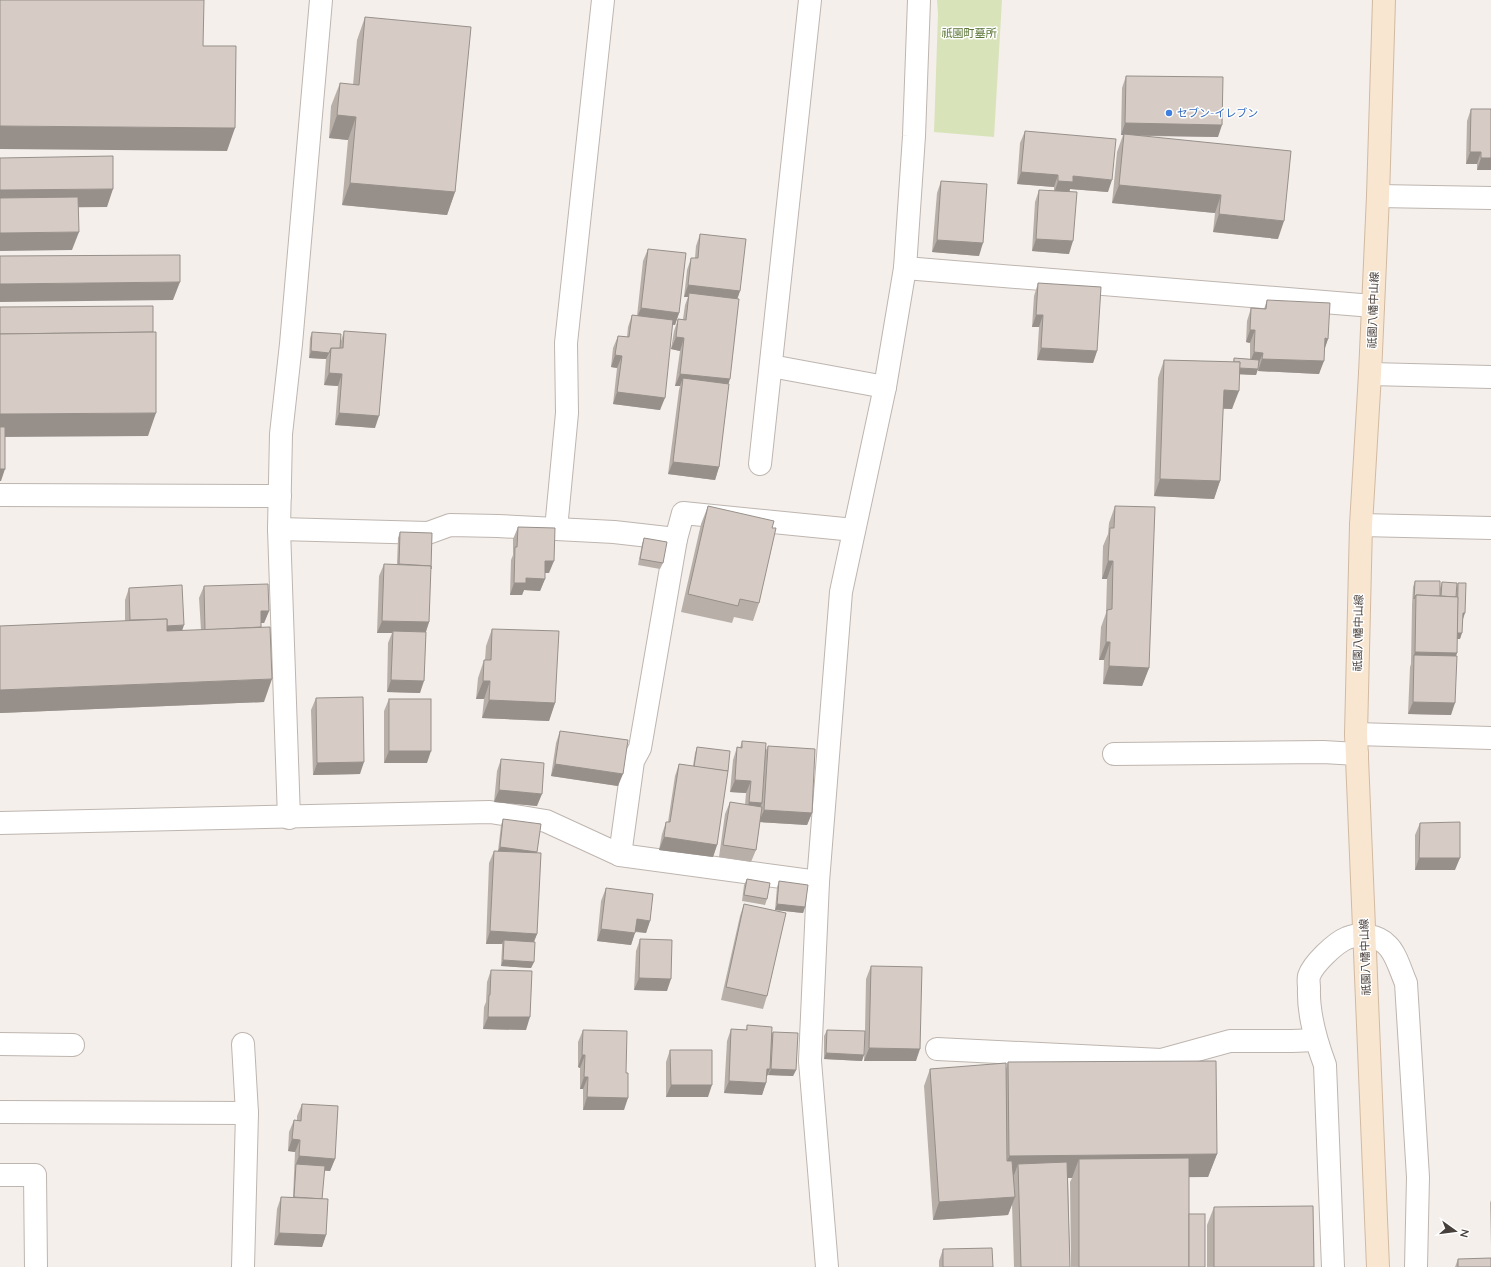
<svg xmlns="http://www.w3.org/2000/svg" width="1491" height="1267" font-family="Quicksand,'Noto Sans JP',sans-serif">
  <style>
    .green { fill: #d9e3b9 }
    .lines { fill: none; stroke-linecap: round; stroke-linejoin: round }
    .street-casing { stroke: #beb5af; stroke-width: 24 }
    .secondary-casing { stroke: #d1baa2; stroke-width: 24 }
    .street { stroke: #fff; stroke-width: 22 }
    .secondary { stroke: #f9e6d0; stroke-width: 22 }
    .wall { fill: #b9afa9 }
    .shaded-wall { fill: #968f8a }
    .building { fill: #d7ccc5; stroke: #968f8a }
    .shop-dot { fill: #3f7fe0; stroke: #fff; stroke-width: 1.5 }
    .labels { text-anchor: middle; stroke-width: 3; stroke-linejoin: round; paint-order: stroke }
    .park-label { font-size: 11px; fill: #597333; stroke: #fff }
    .shop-label { font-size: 11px; fill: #366cbe; stroke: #fff; text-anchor: start }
    .street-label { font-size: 11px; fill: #473f3a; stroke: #fff }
  </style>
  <rect width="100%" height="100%" fill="#f4efeb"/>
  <polygon class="green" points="937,0 1002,0 994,137 934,132 938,14"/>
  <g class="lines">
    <defs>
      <g id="street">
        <polyline points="1378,196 1491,198"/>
        <polyline points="905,268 1373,306"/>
        <polyline points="771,366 885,387"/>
        <polyline points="1370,374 1491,377"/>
        <polyline points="760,464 810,0"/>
        <polyline points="0,495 280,496"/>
        <polyline points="1361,525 1491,528"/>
        <polyline points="279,529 428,533 450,525 498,526 614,532 676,539"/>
        <polyline points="556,529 567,413 566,343 603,0"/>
        <polyline points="1356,734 1491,738"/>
        <polyline points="1114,754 1323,752 1357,754"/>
        <polyline points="289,818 279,529 281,434 291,344 321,0"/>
        <polyline points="0,823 490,812 546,821 620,855 818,882"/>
        <polyline points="620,855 633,761 640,748 676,539 683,513 854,530"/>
        <polyline points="0,1044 73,1045"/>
        <polyline points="937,1049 1161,1060 1230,1041 1292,1041 1316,1040"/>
        <polyline points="0,1112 247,1113"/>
        <polyline points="0,1175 35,1175 36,1267"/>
        <polyline points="243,1267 247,1113 243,1044"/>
        <polyline points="827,1267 810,1061 818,882 841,592 885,387 905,268 914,136 919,0"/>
        <path d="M1333 1267 1325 1065C1316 1041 1308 1015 1309 988 1309 985 1308 980 1309 976 1313 964 1335 943 1347 938 1360 933 1378 935 1387 945 1396 953 1401 972 1406 983L1418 1177 1416 1267"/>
      </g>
      <polyline id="secondary" points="1378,1267 1356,734 1361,525 1370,374 1378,196 1384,0"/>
    </defs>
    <use href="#street" class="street-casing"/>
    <use href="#secondary" class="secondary-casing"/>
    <use href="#street" class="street"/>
    <use href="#secondary" class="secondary"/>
  </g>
  <g class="wall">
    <polygon points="365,17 455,192 447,215 342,205 348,140 329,138 331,106 340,83 353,85 357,40"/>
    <polygon points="1126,76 1218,137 1140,136 1278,239 1213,232 1215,213 1112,203 1117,152 1123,135 1121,135 1122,88"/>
    <polygon points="1471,109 1491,109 1491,170 1477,170 1477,164 1466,164 1467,121"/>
    <polygon points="1025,131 1108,192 1070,189 1069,192 1069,254 1032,251 1035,202 1039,190 1054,191 1054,187 1017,184 1020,143"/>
    <polygon points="941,181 979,256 932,252 937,193"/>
    <polygon points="700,234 740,291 737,298 719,467 715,480 668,474 679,390 680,386 675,386 680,351 671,349 674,331 678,319 683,319 685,305 688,297 684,297 687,270 691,258 695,258 696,246"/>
    <polygon points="648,249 679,313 675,325 672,325 660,410 613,404 617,368 611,367 613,348 618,336 627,337 628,327 632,315 637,316 643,261"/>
    <polygon points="1038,283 1097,351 1093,363 1037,360 1039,327 1032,327 1034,296"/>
    <polygon points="1267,300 1328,339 1324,349 1319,374 1258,371 1258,366 1256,375 1239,374 1232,409 1223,409 1220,481 1214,499 1154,496 1158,378 1164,360 1233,362 1234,358 1250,359 1250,343 1246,342 1247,321 1251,308 1264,309"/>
    <polygon points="344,331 375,428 335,425 338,386 324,385 326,359 309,358 310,338 312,332 341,341"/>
    <polygon points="708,506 772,528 759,603 753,621 734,617 732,623 681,612 701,524"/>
    <polygon points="1115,506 1149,668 1142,686 1103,684 1104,660 1099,660 1101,627 1106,613 1107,579 1102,579 1103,546 1108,534 1109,523"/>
    <polygon points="518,527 549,573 545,573 545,579 540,591 524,590 522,595 510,595 511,560 513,555 513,539"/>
    <polygon points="400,532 429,622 426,632 420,693 387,692 388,643 392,633 377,633 379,576 384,564 397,564 398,538"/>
    <polygon points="644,538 663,563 660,569 638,565 642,544"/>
    <polygon points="1415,581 1440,588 1442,582 1457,587 1458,583 1463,619 1460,639 1457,639 1457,653 1456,656 1451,715 1408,714 1410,667 1411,664 1412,607 1412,605 1413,587"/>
    <polygon points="204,586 269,611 264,623 261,623 264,702 0,713 0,626 125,621 125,600 129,588 182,631 201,630 199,598"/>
    <polygon points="492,629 555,703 549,721 482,718 484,699 476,699 478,678 484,660 485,660 486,646"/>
    <polygon points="316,698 360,774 313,775 311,710"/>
    <polygon points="389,699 427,763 384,763 384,711"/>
    <polygon points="560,731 618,786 551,776 556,743"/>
    <polygon points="742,741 766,750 768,746 812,813 807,825 760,822 756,850 751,862 719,857 725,814 730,802 745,805 746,793 730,792 733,760 737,747 740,748"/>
    <polygon points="697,747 717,845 713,857 659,850 662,834 666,822 668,822 675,776 679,764 693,766 695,753"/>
    <polygon points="501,759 537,806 494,802 497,771"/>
    <polygon points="503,819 537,853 537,934 534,942 534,962 531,968 501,966 502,947 502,944 486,944 489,863 494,851 498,851 501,825"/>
    <polygon points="1420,823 1455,870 1415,870 1415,835"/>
    <polygon points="747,879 767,899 765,905 742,901 744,885"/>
    <polygon points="779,881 805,907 803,913 775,910 777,887"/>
    <polygon points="606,888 650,921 646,933 635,932 631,945 597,941 601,901"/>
    <polygon points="744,904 767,996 763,1009 721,1000 740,916"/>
    <polygon points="640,939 667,991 634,990 636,951"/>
    <polygon points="871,966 916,1061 864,1061 865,1032 862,1061 824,1059 824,1036 827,1030 865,1031 866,979"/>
    <polygon points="491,970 526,1030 483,1029 484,1007 486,1002 487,982"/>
    <polygon points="747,1025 771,1035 773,1032 796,1070 793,1076 768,1075 769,1072 766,1078 766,1083 762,1095 724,1093 727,1041 731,1029 746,1030"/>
    <polygon points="583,1030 626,1073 624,1110 583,1110 583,1089 580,1089 580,1068 578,1067 578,1042"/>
    <polygon points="670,1050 708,1097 666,1097 666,1062"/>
    <polygon points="1008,1062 1217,1154 1208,1177 1189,1177 1189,1214 1205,1267 1071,1267 1070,1182 1072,1178 1068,1178 1070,1267 1014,1267 1012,1204 1008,1215 933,1220 924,1086 930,1069 1006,1069"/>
    <polygon points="302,1104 335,1159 330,1171 324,1170 322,1199 326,1235 322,1247 274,1245 277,1209 281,1197 293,1197 295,1152 288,1151 289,1132 294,1120 297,1120 297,1116"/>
    <polygon points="1491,1200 1491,1246 1490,1203"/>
    <polygon points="1214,1207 1314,1267 1207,1267 1207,1225"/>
    <polygon points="943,1249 993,1267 939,1267 939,1261"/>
    <polygon points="1458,1259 1491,1267 1455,1267"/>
  </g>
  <g class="shaded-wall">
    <polygon points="337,115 356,117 348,140 329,138"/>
    <polygon points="1125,123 1222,125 1218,137 1121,135"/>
    <polygon points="0,126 235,128 227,151 0,149"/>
    <polygon points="1470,152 1481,152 1477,164 1466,164"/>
    <polygon points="1481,158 1491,158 1491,170 1477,170"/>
    <polygon points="1021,172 1058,175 1054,187 1017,184"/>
    <polygon points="1073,176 1112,180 1108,192 1070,189 1069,194 1054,193 1058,181"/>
    <polygon points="350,183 455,192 447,215 342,205"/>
    <polygon points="1119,185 1221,195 1215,213 1112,203"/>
    <polygon points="113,189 107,207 0,208 0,190"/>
    <polygon points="1219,214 1284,221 1278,239 1213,232"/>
    <polygon points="79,232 72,250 0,251 0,233"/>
    <polygon points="1036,239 1073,241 1069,254 1032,251"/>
    <polygon points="937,240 983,243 979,256 932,252"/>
    <polygon points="180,282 173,300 0,302 0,284"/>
    <polygon points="688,285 740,291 736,303 689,293 688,297 684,297"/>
    <polygon points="641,308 679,313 675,325 636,320"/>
    <polygon points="1036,315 1043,315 1039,327 1032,327"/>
    <polygon points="1250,330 1255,330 1250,343 1246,342"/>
    <polygon points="676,337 684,338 680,351 671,349"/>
    <polygon points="1325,338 1328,339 1324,351"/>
    <polygon points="1041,348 1097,351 1093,363 1037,360"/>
    <polygon points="311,351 329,353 326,359 309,358"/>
    <polygon points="1254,352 1263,353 1258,365 1249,365"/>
    <polygon points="615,355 622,356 617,368 611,367"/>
    <polygon points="1262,359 1324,361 1319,374 1258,371"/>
    <polygon points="1234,368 1258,369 1256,375 1232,374"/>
    <polygon points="329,373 342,374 338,386 324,385"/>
    <polygon points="680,374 730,379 726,392 683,378 680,386 675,386"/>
    <polygon points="1224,390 1239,391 1232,409 1218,408"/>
    <polygon points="617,392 665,398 660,410 613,404"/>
    <polygon points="156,413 148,436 0,437 0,414"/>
    <polygon points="339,413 379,416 375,428 335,425"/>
    <polygon points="673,462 719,467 715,480 668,474"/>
    <polygon points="0,469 5,469 1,481 0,481"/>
    <polygon points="1160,479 1220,481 1214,499 1154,496"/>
    <polygon points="545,561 554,561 549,573 541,573"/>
    <polygon points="1108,561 1113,561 1107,579 1102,579"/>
    <polygon points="526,578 545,579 540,591 524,590 522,595 510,595 514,583"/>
    <polygon points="261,611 269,611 264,623 257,623"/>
    <polygon points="1463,613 1465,613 1463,619"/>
    <polygon points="382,621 429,622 425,634 393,631 392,633 377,633"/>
    <polygon points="184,625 180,637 130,627"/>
    <polygon points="1457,633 1462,633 1460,639 1454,639"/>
    <polygon points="1106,642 1110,642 1104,660 1099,660"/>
    <polygon points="1415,652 1457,653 1452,665 1414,655 1410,664"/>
    <polygon points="1109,666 1149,668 1142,686 1103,684"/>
    <polygon points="272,679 264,702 0,713 0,690"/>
    <polygon points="391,680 424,681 420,693 387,692"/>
    <polygon points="483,681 490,681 484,699 476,699"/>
    <polygon points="489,700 555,703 549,721 482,718"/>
    <polygon points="1413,702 1455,703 1451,715 1408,714"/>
    <polygon points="389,751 431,751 427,763 384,763"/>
    <polygon points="364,762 360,774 313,775 317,763"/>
    <polygon points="555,764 623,774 618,786 551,776"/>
    <polygon points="735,780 751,781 746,793 730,792"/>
    <polygon points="499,790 542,794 537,806 494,802"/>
    <polygon points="749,802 762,803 757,815 745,814"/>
    <polygon points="764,810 812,813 807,825 759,822"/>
    <polygon points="664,837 717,845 713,857 659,850"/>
    <polygon points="500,847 537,852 535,858 497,853"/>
    <polygon points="1419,858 1460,858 1455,870 1415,870"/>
    <polygon points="777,904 805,907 803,913 775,910"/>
    <polygon points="637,919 650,921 646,933 633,931"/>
    <polygon points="601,929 635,933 631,945 597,941"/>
    <polygon points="490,931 537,934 532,946 504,940 502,944 486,944"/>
    <polygon points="503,960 534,962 531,968 501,966"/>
    <polygon points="639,978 671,979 667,991 634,990"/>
    <polygon points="488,1017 530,1017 526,1030 483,1029"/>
    <polygon points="869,1048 920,1049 916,1061 864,1061"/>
    <polygon points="826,1053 864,1055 862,1061 824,1059"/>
    <polygon points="582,1055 585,1055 580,1068 578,1067"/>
    <polygon points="767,1069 770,1069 765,1081"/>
    <polygon points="771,1069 796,1070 793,1076 768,1075"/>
    <polygon points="584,1077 588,1077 583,1089 580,1089"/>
    <polygon points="729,1081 766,1083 762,1095 724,1093"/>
    <polygon points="671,1085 712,1085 708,1097 666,1097"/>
    <polygon points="587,1097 628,1098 624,1110 583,1110"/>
    <polygon points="292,1139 300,1140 295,1152 288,1151"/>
    <polygon points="1217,1154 1208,1177 1079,1178 1079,1159 1072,1178 1018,1178 1018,1164 1013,1178 1001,1178 1009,1156"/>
    <polygon points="299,1156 335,1159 330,1171 296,1169 296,1164 294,1169"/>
    <polygon points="1015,1197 1008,1215 933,1220 939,1202"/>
    <polygon points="279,1233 326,1235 322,1247 274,1245"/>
  </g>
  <g class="building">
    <polygon points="0,0 204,0 203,46 236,46 235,128 0,126"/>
    <polygon points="365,17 471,27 455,192 350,183 356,117 337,115 340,83 359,85"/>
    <polygon points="1126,76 1223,77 1222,125 1125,123"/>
    <polygon points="1471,109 1491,109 1491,158 1481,158 1481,152 1470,152"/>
    <polygon points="1025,131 1116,139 1112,180 1073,176 1073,182 1058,181 1058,175 1021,172"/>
    <polygon points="1124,134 1291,151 1284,221 1219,214 1221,195 1119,185"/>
    <polygon points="113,156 113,189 0,190 0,158"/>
    <polygon points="941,181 987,184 983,243 937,240"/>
    <polygon points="1039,190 1077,192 1073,241 1036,239"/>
    <polygon points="78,197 79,232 0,233 0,198"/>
    <polygon points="700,234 746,239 740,291 688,285 691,258 698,258"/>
    <polygon points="648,249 686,253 679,313 641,308"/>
    <polygon points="180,255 180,282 0,284 0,256"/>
    <polygon points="1038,283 1101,287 1097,351 1041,348 1043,315 1036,315"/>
    <polygon points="689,293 739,299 730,379 680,374 684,338 676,337 678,319 686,320"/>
    <polygon points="1267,300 1330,303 1328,339 1325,338 1324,361 1262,359 1263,353 1254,352 1255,330 1250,330 1251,308 1266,309"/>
    <polygon points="153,306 153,332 0,334 0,307"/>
    <polygon points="632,315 673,320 665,398 617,392 622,356 615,355 618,336 629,337"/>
    <polygon points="344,331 386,334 379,416 339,413 342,374 329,373 331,348 343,348"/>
    <polygon points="156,332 156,413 0,414 0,334"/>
    <polygon points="312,332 341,334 340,348 331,348 329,353 311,351"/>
    <polygon points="1234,358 1259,360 1258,369 1239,368 1240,362 1234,362"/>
    <polygon points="1164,360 1240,362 1239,391 1224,390 1220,481 1160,479"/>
    <polygon points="683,378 729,384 719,467 673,462"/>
    <rect x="0" y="427" width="5" height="42"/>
    <polygon points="708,506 774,521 772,528 776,528 759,603 740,599 738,606 688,594"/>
    <polygon points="1115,506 1155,507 1149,668 1109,666 1110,642 1106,642 1107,610 1112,609 1113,561 1108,561 1110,528 1114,528"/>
    <polygon points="518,527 555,528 554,561 545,561 545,579 526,578 526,583 514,583 515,547 517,547"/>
    <polygon points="400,532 432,533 431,569 431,566 399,564"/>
    <polygon points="644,538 667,542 663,563 640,559"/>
    <polygon points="384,564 431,566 429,622 382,621"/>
    <polygon points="1415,581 1440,581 1440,596 1416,595 1414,599"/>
    <polygon points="1442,582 1457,583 1456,597 1441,596"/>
    <polygon points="1458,583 1466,583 1465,613 1463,613 1462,633 1457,633"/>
    <polygon points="268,584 269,611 261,611 261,627 205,630 204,586"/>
    <polygon points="182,585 184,625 167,626 167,619 130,620 129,588"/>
    <polygon points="1416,595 1458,597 1457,653 1415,652"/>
    <polygon points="167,619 167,631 270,627 272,679 0,690 0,626"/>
    <polygon points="492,629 559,631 555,703 489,700 490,681 483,681 484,660 491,660"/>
    <polygon points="393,631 426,632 424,681 391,680"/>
    <polygon points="1414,655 1457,656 1455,703 1413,702"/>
    <polygon points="363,697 364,762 317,763 316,698"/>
    <rect x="389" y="699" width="42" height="52"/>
    <polygon points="560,731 628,740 623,774 555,764"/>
    <polygon points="742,741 766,743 762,803 749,802 751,781 735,780 737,747 742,748"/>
    <polygon points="768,746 815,749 812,813 764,810"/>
    <polygon points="697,747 730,751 728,771 694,767"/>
    <polygon points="501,759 544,763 542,794 499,790"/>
    <polygon points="679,764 728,771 717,845 664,837 666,822 670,822"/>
    <polygon points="730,802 762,807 756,850 723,845"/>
    <polygon points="503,819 541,824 537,852 500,847"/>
    <polygon points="1460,822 1460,858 1419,858 1420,823"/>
    <polygon points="494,851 541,853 537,934 490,931"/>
    <polygon points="747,879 770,883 767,899 744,895"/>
    <polygon points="779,881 808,885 805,907 777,904"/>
    <polygon points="606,888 653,894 650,921 637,919 635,933 601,929"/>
    <polygon points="744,904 786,913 767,996 726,987"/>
    <polygon points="640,939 672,940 671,979 639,978"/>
    <polygon points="504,940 535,942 534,962 503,960"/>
    <polygon points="871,966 922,967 920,1049 869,1048"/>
    <polygon points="491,970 532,971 530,1017 488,1017 489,995 490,995"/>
    <polygon points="747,1025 772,1027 770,1069 767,1069 766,1083 729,1081 731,1029 747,1030"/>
    <polygon points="583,1030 627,1031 626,1073 628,1073 628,1098 587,1097 588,1077 584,1077 585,1055 582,1055"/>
    <polygon points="827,1030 865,1031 864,1055 826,1053"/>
    <polygon points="773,1032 798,1033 796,1070 771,1069"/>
    <polygon points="670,1050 712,1050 712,1085 671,1085"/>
    <polygon points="1216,1061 1217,1154 1009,1156 1008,1062"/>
    <polygon points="1006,1063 1007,1161 1012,1161 1015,1197 939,1202 930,1069"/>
    <polygon points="302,1104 338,1106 335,1159 299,1156 300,1140 292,1139 294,1120 301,1121"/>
    <polygon points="1189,1158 1189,1267 1079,1267 1079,1159"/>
    <polygon points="1067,1162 1070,1267 1021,1267 1018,1164"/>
    <polygon points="296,1164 325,1166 322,1199 294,1197"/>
    <polygon points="281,1197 328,1199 326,1235 279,1233"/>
    <polygon points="1313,1206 1314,1267 1214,1267 1214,1207"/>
    <rect x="1189" y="1214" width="16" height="53"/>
    <polygon points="992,1248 993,1267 943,1267 943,1249"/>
    <polygon points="1491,1258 1491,1267 1458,1267 1458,1259"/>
  </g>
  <circle class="shop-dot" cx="1169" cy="113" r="4"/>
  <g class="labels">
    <g class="park-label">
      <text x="969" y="37">祇園町墓所</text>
    </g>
    <g class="shop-label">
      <text x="1177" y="117">セブン-イレブン</text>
    </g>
    <g class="street-label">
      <text transform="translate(1373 310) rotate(-88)" y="4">祇園八幡中山線</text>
      <text transform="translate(1358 633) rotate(-89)" y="4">祇園八幡中山線</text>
      <text transform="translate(1365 957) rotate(-92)" y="4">祇園八幡中山線</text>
    </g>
  </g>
  <g transform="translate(1455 1231) rotate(104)" stroke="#ffffff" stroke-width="3" paint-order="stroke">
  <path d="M0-3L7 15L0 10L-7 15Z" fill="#473f3a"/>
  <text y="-6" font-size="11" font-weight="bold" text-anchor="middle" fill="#473f3a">N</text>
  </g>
</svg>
